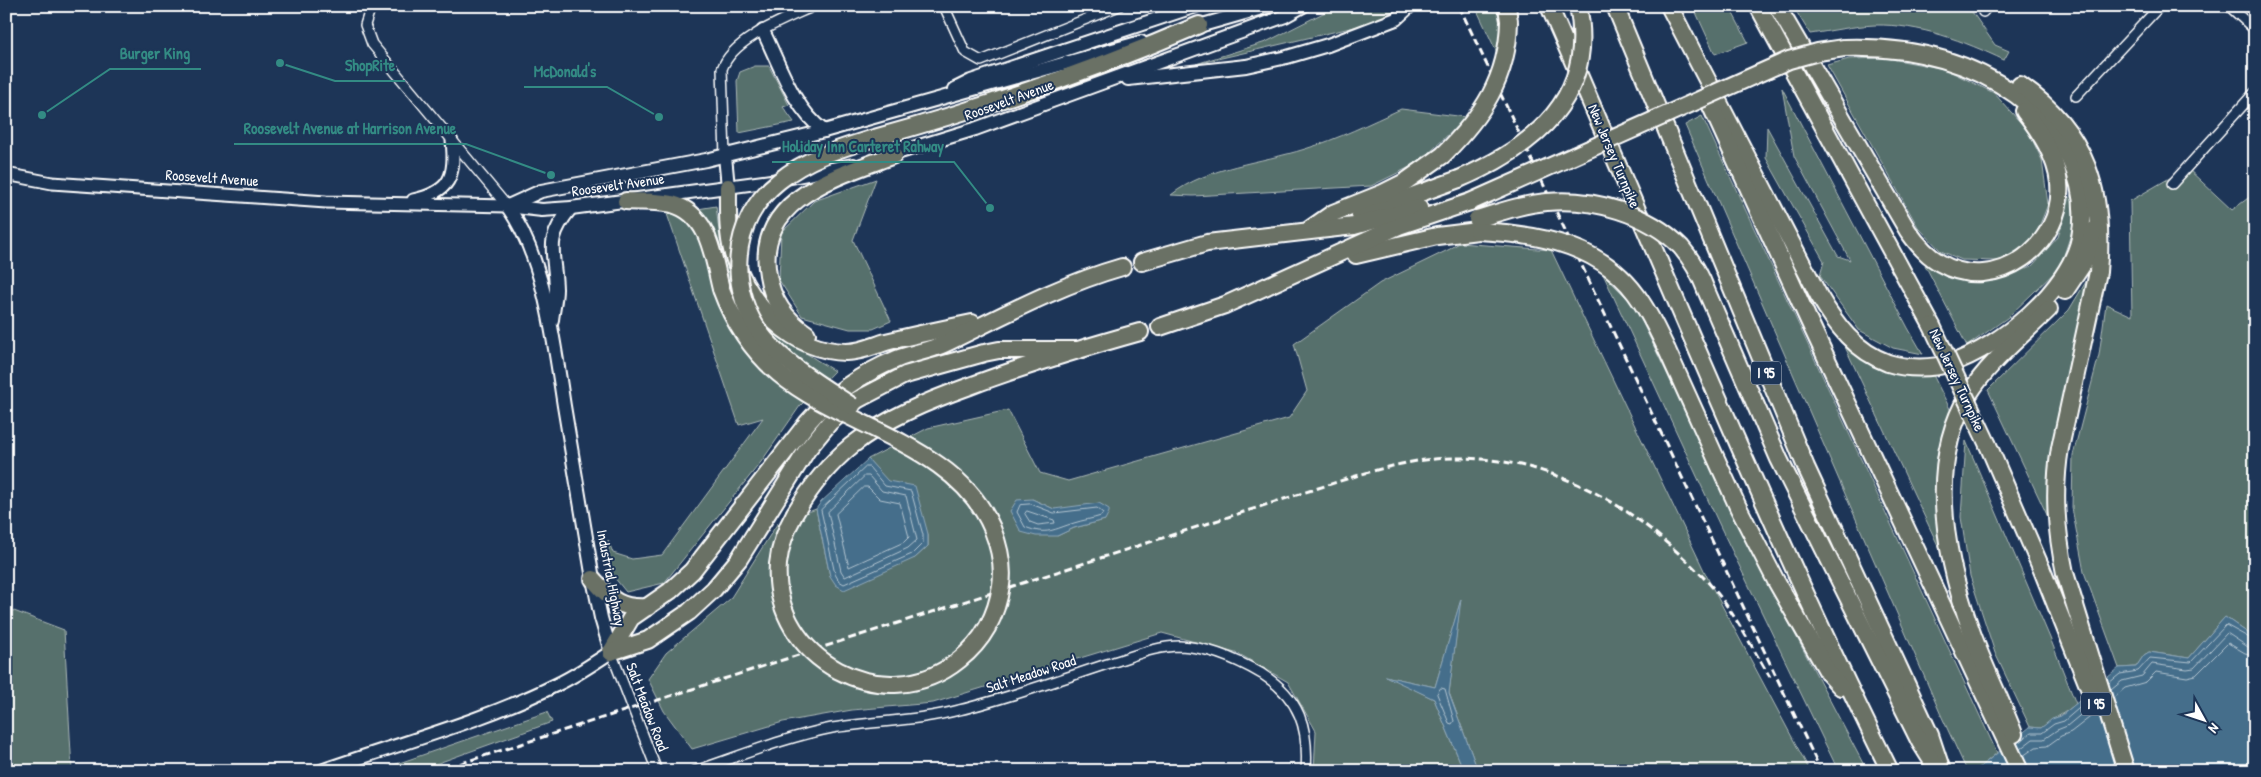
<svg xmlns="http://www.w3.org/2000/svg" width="2261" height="777" font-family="'Patrick Hand',sans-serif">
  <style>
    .green { fill: #57706c; stroke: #abb8b6; fill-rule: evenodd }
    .water { fill: #446e8b; stroke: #8fa8b9 }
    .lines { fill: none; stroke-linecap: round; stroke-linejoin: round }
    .shore { stroke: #b4c5d1; stroke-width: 1 }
    .minor-casing { stroke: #fff; stroke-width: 12 }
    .tertiary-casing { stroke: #fff; stroke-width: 15 }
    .secondary-casing { stroke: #fff; stroke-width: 16 }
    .motorway-casing { stroke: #fff; stroke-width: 20 }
    .minor { stroke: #1d3557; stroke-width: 9 }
    .tertiary { stroke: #1d3557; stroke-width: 11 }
    .secondary { stroke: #1d3557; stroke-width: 12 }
    .motorway { stroke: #6b7165; stroke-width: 16 }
    .rail { stroke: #fff; stroke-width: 3; stroke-dasharray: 8 4; stroke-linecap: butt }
    .motorway-bridge-casing { stroke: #fff; stroke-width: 20; stroke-linecap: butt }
    .motorway-bridge { stroke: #6b7165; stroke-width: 16 }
    .labels { text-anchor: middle; stroke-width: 4; stroke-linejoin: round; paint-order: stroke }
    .shield { fill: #1d3557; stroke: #bbc2cd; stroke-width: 1 }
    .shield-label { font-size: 14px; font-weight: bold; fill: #fff }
    .street-label { font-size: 15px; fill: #fff; stroke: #1d3557 }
    .leader { fill: none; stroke: #338b84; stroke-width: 2 }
    .callout-dot { fill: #338b84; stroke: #1d3557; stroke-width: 2 }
    .callout-label { font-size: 16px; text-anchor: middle; font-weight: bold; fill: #338b84; stroke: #1d3557; stroke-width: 4; stroke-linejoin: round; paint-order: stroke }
  </style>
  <rect width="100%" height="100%" fill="#1d3557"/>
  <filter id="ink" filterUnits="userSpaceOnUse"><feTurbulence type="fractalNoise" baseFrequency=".02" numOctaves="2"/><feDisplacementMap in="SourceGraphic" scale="10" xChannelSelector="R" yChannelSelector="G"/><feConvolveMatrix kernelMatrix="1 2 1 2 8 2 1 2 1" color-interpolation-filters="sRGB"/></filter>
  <g filter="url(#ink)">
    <g class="green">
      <polygon points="1337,6 1397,6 1393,11 1376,22 1196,64 1266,42"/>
      <polygon points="1475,6 1496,6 1500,22 1498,55"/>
      <polygon points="1693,6 1729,6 1748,42 1715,54"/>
      <path d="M1793 6H1968L1995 45 2009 51 2004 60C1964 41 1920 24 1875 25 1853 26 1831 31 1810 34Z"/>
      <polygon points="1886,58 1945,69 1994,93 2028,131 2042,160 2048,204 2035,237 2017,253 1997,261 1962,260 1941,251 1918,227 1827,65 1849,59"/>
      <polygon points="755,66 769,66 789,105 783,107 794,122 739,133 737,81 740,72"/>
      <polygon points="1782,88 1908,328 1923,354 1893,348 1859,330 1820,276 1824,261 1766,158 1767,127 1838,256 1850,260 1794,156"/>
      <path d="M1401 109 1466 117 1420 162 1371 186 1193 196 1171 195C1208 166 1261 163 1305 149 1338 139 1370 123 1401 109Z"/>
      <polygon points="1702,116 1997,753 1975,771 1967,771 1941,715 1685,125"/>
      <polygon points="2187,168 2232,210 2255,193 2255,638 2225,617 2189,658 2149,652 2144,655 2136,667 2119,668 2084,572 2072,508 2073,455 2099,355 2106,304 2132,316 2130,201"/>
      <polygon points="876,179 853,240 891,321 873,329 850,329 802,316 779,280 781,233 814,201"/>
      <polygon points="2072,191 2076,219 2060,267 2007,318 1967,346 1925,265 1963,273 2003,278 2032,266 2058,237"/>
      <polygon points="716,206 720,240 765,327 834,371 800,406 761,462 664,583 626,592 610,572 608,540 613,553 632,559 662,555 763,418 739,425 667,214"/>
      <path d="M1459 243 1551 250 1711 585 1810 771H1478L1449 693 1460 603 1435 687 1389 677 1434 699 1464 771H1314L1316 731 1288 682 1239 654 1162 633 933 703 852 710 783 722 692 749 664 711 648 679 666 653 730 599 777 524 816 509 830 576 915 558 928 546V534L868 459 928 428 1008 410 1040 473 1068 481 1289 418 1307 391 1294 344 1380 283 1450 249ZM1032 499 1054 509 1105 520 1074 528 1057 536Z"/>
      <polygon points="1603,274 1634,305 1764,575 1867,771 1838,771 1836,766 1721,528"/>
      <polygon points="2090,275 2051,487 2048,517 1988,390 2069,310"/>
      <polygon points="1839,334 1873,365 1909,376 1932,373 1952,413 1942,554"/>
      <path d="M1966 441 2050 638 2076 704C2064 714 2052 719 2041 728L2030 727 1995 653 1970 576 1961 517Z"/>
      <polygon points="6,608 64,630 72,771 6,771"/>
      <polygon points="547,712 552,722 416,771 376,771"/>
    </g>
    <g class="water">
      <polygon points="868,459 888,481 915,486 928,534 928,546 915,558 844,590 836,585 830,576 816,509 821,502"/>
      <polygon points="1032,499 1054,509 1099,503 1109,509 1109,512 1105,520 1074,528 1057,536 1036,536 1021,532 1010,511 1017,500"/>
      <polygon points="1461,599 1449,693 1478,771 1464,771 1434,699 1385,676 1435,687"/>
      <polygon points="2225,617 2255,638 2255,771 1975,771 2030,727 2041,728 2052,719 2061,716 2119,668 2136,667 2144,655 2149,652 2189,658"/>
    </g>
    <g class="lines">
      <g class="shore">
        <polygon points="866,467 869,467 885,486 911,491 923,535 923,543 912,554 844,584 839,581 835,574 821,510"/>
        <polygon points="865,476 869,476 882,491 906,496 917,540 908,548 845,577 841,571 828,512"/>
        <polygon points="864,487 868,487 880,499 900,503 909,537 904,542 849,567 836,514"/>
        <path d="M1031 504 1054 513 1097 508 1103 513 1101 516C1092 519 1083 520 1074 523 1054 529 1047 536 1025 527L1017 512 1020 505Z"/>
        <polygon points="1027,511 1054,520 1055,523 1038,525 1030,522 1025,514"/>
        <polyline points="2109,683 2120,674 2138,671 2150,658 2191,662 2226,625 2255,641"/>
        <polygon points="1441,688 1445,689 1454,721 1452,724 1449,723 1437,694"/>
        <polyline points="2111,690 2122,681 2142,676 2152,664 2187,669 2194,668 2227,633 2248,647 2255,648"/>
        <polyline points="2113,698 2125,688 2146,682 2156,672 2187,677 2196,675 2228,643 2245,653 2255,655"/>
        <polyline points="2017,743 2031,733 2042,733 2054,724 2064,721 2085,703"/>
        <polyline points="2020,749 2033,739 2044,739 2057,730 2067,726 2090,707"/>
        <polyline points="2023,756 2036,747 2047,746 2061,736 2071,732 2098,711"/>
      </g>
      <defs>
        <g id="minor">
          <polyline points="371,6 365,25 372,44 507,206"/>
          <polyline points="944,6 965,52 981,61 1119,6"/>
          <polyline points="2229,6 2255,30"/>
          <polyline points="1983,12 1988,6"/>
          <polyline points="2076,96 2160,6"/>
          <path d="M725 156 722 69C733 38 786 19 814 6"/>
          <polyline points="2172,184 2255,92"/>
          <polyline points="611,652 657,771"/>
          <path d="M695 771C740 756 786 737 832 728 874 721 918 721 959 710 1009 698 1058 680 1107 664 1131 657 1155 646 1180 646 1209 647 1238 660 1262 674 1300 698 1309 728 1306 771"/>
        </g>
        <g id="tertiary">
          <polyline points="6,174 52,183 326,202 507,206"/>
          <path d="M413 200C450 192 456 177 452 141"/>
        </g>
        <g id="secondary">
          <polyline points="1192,28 1269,6"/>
          <path d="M763 31C780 65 793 108 824 131"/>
          <polyline points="1128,79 1246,66 1287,57 1328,45 1396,19 1410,6"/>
          <polyline points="955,89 971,81 1196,6"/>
          <polyline points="725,156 728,187"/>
          <polyline points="887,156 975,129 1285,16 1303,6"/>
          <polyline points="507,206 542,210 571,208 771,181 853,165"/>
          <polyline points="508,206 541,191 706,160 824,131 1141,42"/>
          <path d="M552 320C553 310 556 299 556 289 555 251 543 242 571 208"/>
          <path d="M321 771C398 744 486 720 558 684 577 675 594 663 611 652L601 618 593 579C583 521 574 463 564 406 554 343 545 258 507 206"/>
        </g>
        <g id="motorway">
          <polyline points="1507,6 1509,21"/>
          <path d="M1549 6C1661 262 1766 521 1890 771"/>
          <polyline points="1615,6 1806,467 1930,735 1942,771"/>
          <path d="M1669 6 1819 296C1836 325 1855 351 1888 363 1907 369 1932 369 1951 363 1999 348 2070 289 2080 238 2091 181 2061 128 2016 95 1965 58 1906 46 1844 48"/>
          <polyline points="1758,6 1932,326"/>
          <path d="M1777 6 1908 231C1917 244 1926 255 1940 263 1996 296 2065 244 2059 183 2056 156 2040 132 2024 111"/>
          <path d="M2020 85C2087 131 2105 193 2098 272L2060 448C2053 491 2056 530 2065 573L2126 771"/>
          <polyline points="1710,104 1809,321 2020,771"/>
          <path d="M871 139C983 108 1092 71 1199 25"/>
          <path d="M728 187C728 209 727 233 733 254 748 305 792 351 846 352 861 352 873 346 886 342 914 335 943 329 972 323"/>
          <path d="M626 201C641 202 657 201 672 204 710 214 713 258 721 289"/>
          <polyline points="1360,215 1459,179"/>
          <polyline points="1310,229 1333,213 1383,193 1405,182 1443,155"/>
          <polyline points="1356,255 1437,236 1478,231"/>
          <polyline points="1142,262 1207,243 1354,226 1419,208"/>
          <polyline points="1706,290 1779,459 1920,742 1932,761"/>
          <polyline points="2065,291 2083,264 2094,230"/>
          <polyline points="1160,327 1225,305 1399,226 1470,202"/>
          <path d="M807 334C786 320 772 301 768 275 754 198 839 176 894 155"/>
          <polyline points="1667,350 1738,507 1776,581 1829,674 1841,687"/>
          <polyline points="1988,445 2042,570 2093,698"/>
          <path d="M795 513C810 488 828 465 851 446 886 418 928 401 970 386 1026 365 1083 348 1140 332"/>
          <path d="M593 579C611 599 618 609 648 607"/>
          <path d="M611 652 631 618 670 591 692 571 808 422C832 394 863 373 897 359 912 353 929 351 944 344 1002 316 1059 285 1122 267"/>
          <polyline points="611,652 648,640 689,612 714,589 739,559 807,450 830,422 857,400 905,375 984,353 999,350 1076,350"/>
          <path d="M2014 734C2001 700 1984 667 1972 633 1946 560 1926 464 1969 394 1988 363 2023 335 2049 309"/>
        </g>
      </defs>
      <use href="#minor" class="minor-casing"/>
      <use href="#tertiary" class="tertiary-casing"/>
      <use href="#secondary" class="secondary-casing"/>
      <use href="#motorway" class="motorway-casing"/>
      <use href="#minor" class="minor"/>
      <use href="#tertiary" class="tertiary"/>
      <use href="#secondary" class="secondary"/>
      <use href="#motorway" class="motorway"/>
      <g class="rail">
        <polyline points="1459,6 1821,771"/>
        <path d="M437 771 1362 474C1376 470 1391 466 1406 463 1499 445 1591 477 1661 538 1687 560 1713 584 1731 612 1745 633 1757 656 1770 677"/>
      </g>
      <defs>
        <g id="motorway-bridge">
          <path d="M1443 155C1482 116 1508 79 1509 21"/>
          <path d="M1459 179C1534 147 1597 97 1578 6"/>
          <polyline points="1470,202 1789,60 1818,52 1844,48"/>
          <path d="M1477 219C1500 212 1523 204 1547 202 1593 198 1648 213 1681 247 1692 260 1700 274 1706 290"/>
          <path d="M1478 231C1540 234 1606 245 1642 303 1652 318 1659 334 1667 350"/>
          <path d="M721 289C733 322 752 351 779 374 844 428 956 444 992 528 999 546 1004 566 1001 585 997 615 983 641 959 660 885 720 771 660 778 564 780 545 786 529 795 513"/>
          <polyline points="1932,326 1988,445"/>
          <path d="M852 406C822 386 789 367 765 339 726 292 729 220 779 181 806 159 838 149 871 139"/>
        </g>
      </defs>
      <use href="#motorway-bridge" class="motorway-bridge-casing"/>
      <use href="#motorway-bridge" class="motorway-bridge"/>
    </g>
  </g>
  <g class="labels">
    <g class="shield">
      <rect x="1751" y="361.5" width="30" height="23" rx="4"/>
      <rect x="2081" y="692.5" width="30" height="23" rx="4"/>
    </g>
    <g class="shield-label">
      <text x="1766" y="378">I 95</text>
      <text x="2096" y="709">I 95</text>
    </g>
    <g class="street-label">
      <text transform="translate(1009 100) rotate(-20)" y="5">Roosevelt Avenue</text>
      <text transform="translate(1614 156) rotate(67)" y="5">New Jersey Turnpike</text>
      <text transform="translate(212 178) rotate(4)" y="5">Roosevelt Avenue</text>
      <text transform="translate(618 185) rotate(-8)" y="5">Roosevelt Avenue</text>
      <text transform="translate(1957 380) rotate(65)" y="5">New Jersey Turnpike</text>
      <text transform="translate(611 578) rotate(79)" y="5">Industrial Highway</text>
      <text transform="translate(1031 674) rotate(-18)" y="5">Salt Meadow Road</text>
      <text transform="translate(647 707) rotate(69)" y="5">Salt Meadow Road</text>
    </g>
  </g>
  <path class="leader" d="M42 115L110 69H201M280 63L335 81H405M659 117L607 87H524M551 175L466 144H234M990 208L954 162H772"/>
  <g class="callout-dot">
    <circle cx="42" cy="115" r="5"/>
    <circle cx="280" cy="63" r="5"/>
    <circle cx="659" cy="117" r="5"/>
    <circle cx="551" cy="175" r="5"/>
    <circle cx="990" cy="208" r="5"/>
  </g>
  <g class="callout-label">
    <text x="155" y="59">Burger King</text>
    <text x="370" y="71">ShopRite</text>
    <text x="565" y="77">McDonald's</text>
    <text x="350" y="134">Roosevelt Avenue at Harrison Avenue</text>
    <text x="863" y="152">Holiday Inn Carteret Rahway</text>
  </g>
  <rect width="2261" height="777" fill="none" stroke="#1d3557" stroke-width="25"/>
  <rect x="12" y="12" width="2236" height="752" fill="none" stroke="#fff" stroke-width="2" filter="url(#ink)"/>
  <g transform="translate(2204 720) rotate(130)" stroke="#1d3557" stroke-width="4" paint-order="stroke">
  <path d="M0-4L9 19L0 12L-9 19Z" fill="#ffffff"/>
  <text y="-8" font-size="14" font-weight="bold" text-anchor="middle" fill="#ffffff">N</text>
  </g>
</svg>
